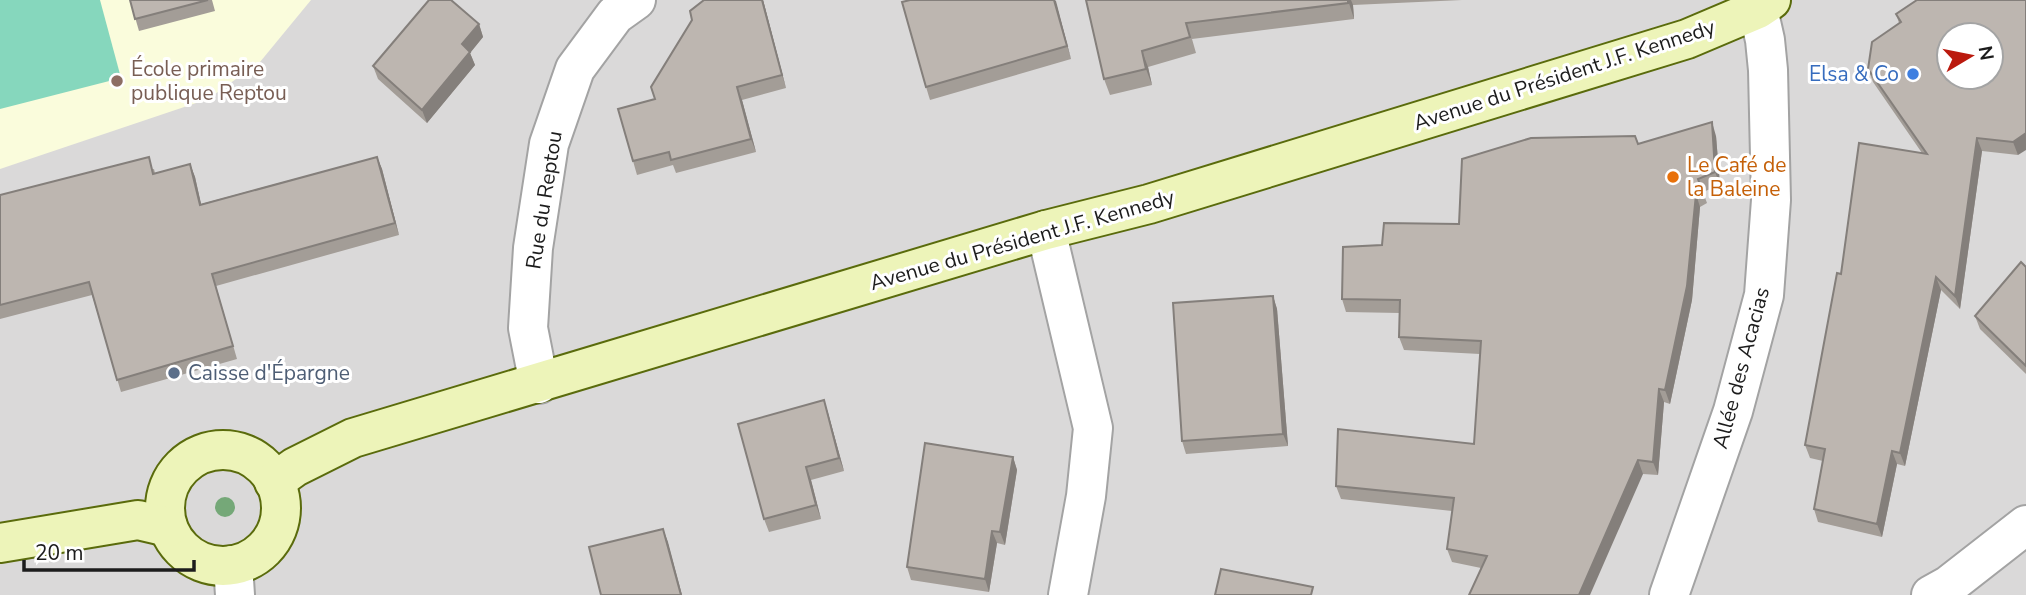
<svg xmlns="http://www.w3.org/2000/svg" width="2026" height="595" font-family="'Nunito Sans',sans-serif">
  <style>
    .residential { fill: #dad9d9; fill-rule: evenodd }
    .education { fill: #fafcdc }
    .pitch { fill: #86d7bd }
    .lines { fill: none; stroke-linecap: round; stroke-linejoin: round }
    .street-casing { stroke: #a3a3a3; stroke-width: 42 }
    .secondary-casing { stroke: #5a6b0c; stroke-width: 42 }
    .street { stroke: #fff; stroke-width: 38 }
    .secondary { stroke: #edf4b9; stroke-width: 38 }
    .tree { fill: #75a878 }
    .wall { fill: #a39d97 }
    .shaded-wall { fill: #847f7b }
    .building { fill: #bdb6b0; stroke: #847f7b; stroke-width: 2; fill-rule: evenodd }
    .shop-dot { fill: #3f7fe0; stroke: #fff; stroke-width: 2.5 }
    .education-dot { fill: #8d6e63; stroke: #fff; stroke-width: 2.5 }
    .food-dot { fill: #e8710a; stroke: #fff; stroke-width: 2.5 }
    .service-dot { fill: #5c6f8a; stroke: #fff; stroke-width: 2.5 }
    .labels { text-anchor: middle; stroke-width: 6; stroke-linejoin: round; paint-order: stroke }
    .education-label { font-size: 21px; fill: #785e54; stroke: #fff; text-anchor: start }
    .shop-label { font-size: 21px; fill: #366cbe; stroke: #fff; text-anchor: end }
    .street-label { font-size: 21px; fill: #1c1c1c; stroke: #fff }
    .food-label { font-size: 21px; fill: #c56008; stroke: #fff; text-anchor: start }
    .service-label { font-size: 21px; fill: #4e5e75; stroke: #fff; text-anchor: start }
  </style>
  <rect width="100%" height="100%" fill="#edeae3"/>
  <path class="residential" d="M0 0H2026V595H0ZM1949 35H1991V77H1949Z"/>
  <polygon class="education" points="0,0 311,0 260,62 208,99 0,169"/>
  <polygon class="pitch" points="0,0 100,0 121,78 0,109"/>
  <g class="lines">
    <defs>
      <g id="street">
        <polyline points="1046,230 1093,428 1086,496 1068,595"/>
        <polyline points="539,384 528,328 533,248 549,144 575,69 615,15 636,0"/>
        <polyline points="233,565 235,595"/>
        <polyline points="1669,595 1733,411 1764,295 1771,200 1768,70 1765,40 1758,9"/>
        <polyline points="1931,595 1949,585 2026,525"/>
      </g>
      <g id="secondary">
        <circle cx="223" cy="508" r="58"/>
        <polyline points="274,482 295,467 353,438 1046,230 1149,204 1687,39 1758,9 1771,0"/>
        <polyline points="0,543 138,520 168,527"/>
      </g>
    </defs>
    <use href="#street" class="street-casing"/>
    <use href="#secondary" class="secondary-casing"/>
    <use href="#street" class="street"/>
    <use href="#secondary" class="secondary"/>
  </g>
  <circle class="tree" cx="225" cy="507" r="10"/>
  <g class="wall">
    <polygon points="130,0 212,0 215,11 139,31"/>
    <polygon points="763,0 786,88 742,100 756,152 676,173 673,165 637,175 633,161 655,99"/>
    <polygon points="1055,0 1071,59 930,100 926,87"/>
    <polygon points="1088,0 1462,0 1353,5 1354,19 1192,39 1196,53 1148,67 1152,85 1110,95 1104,79"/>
    <polygon points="2026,0 2018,155 1982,151 1960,309 1941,290 1905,466 1897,464 1882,537 1818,522 1814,509 1823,461 1810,458 1805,445 1841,274 1922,153 1873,82 1868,69 1899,23 1896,14"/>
    <polygon points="479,24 483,37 470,53 475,65 427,123 378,79 373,66"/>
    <polygon points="1635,136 1639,144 1716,136 1720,185 1703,192 1707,203 1700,207 1692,300 1670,404 1664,402 1658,475 1643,474 1481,568 1452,562 1447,549 1452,511 1341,499 1336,486 1474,444 1480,354 1404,350 1399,337 1400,313 1346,312 1342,299 1382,245 1459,224"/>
    <polygon points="377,157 382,169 399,235 216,286 237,359 121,392 92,295 0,319 0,195 154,169 155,173 190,164 195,177 201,204"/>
    <polygon points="2026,267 2026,374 1980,329 1975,316"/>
    <polygon points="1273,296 1277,309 1288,446 1186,454 1182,441"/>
    <polygon points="824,400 828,413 844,471 811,480 821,519 769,532 764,519"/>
    <polygon points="1013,457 1017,470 1005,545 997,543 989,592 911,580 907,567"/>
  </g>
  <g class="shaded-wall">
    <polygon points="762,0 763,0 786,88 782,75"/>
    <polygon points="1054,0 1056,1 1071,59 1067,46"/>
    <polygon points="1348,0 1351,0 1353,5 1354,19"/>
    <polygon points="479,24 483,37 470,53 475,65 427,123 422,110 462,44"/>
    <polygon points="1142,51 1148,67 1152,85 1146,69"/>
    <polygon points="737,87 742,100 756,152 751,139"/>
    <polygon points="1712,122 1716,136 1720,185 1715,172"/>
    <polygon points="2026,133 2026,150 2018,155 2013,142"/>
    <polygon points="1977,138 1982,151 1960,309 1955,296"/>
    <polygon points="377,157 382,169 399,235 395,223"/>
    <polygon points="190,164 195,177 204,217 200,205"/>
    <polygon points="1696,194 1700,207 1692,300 1670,404 1665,390"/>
    <polygon points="1936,277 1941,290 1905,466 1900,453"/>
    <polygon points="1273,296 1277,309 1288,446 1283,434"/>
    <polygon points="1659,389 1664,402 1658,475 1653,462"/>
    <polygon points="824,400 828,413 844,471 839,458"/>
    <polygon points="1892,451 1897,464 1882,537 1877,524"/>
    <polygon points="1013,457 1017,470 1005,545 1000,532"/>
    <polygon points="1638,460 1643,474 1590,595 1579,595"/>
    <polygon points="806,467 811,480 821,519 816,505"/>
    <polygon points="663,529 668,542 682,595 681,595"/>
    <polygon points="992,531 997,543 989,592 985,579"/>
  </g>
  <g class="building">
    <polygon points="130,0 208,0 135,19"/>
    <polygon points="429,0 451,0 479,24 462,44 470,52 422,110 373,66"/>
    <polygon points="704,0 762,0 782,75 737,87 751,139 671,160 669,152 633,161 618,109 655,99 651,87 692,20 690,11"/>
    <polygon points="910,0 1054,0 1067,46 926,87 902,2"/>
    <polygon points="1086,0 1348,0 1348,3 1186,23 1190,37 1142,51 1146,69 1104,79"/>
    <path d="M1917 0H2026V133L2013 142 1977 138 1955 296 1936 277 1900 453 1892 451 1877 524 1814 509 1825 449 1805 445 1837 273 1841 274 1859 143 1927 154 1868 69 1872 42 1901 22 1896 14ZM1949 35H1991V77H1949Z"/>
    <polygon points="1712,122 1715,172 1698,179 1702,190 1696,194 1687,286 1665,390 1659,389 1653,462 1638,460 1579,595 1469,595 1487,556 1447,549 1454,498 1336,486 1338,429 1474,444 1481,341 1399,337 1400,300 1342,299 1343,247 1382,245 1384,223 1459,224 1462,159 1531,138 1635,136 1638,144"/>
    <polygon points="149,157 153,174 190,164 200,205 377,157 395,223 212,274 233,346 117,380 89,282 0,305 0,195"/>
    <polygon points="2021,262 2026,267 2026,366 1975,316"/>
    <polygon points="1273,296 1283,434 1182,441 1173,303"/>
    <polygon points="824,400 839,458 806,467 816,505 764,519 738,424"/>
    <polygon points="925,443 1013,457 1000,532 992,531 985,579 907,567"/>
    <polygon points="663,529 681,595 601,595 589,547"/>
    <polygon points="1221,569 1313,587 1311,595 1215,595"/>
  </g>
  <circle class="shop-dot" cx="1913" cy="74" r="7"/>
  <circle class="education-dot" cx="117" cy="81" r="7"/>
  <circle class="food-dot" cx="1673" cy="177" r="7"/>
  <circle class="service-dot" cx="174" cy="373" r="7"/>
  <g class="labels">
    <g class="education-label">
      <text x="131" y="76">École primaire<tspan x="131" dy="24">publique Reptou</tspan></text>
    </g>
    <g class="shop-label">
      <text x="1899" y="81">Elsa &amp; Co</text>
    </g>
    <g class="street-label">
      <text transform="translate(1564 75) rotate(-18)" y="7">Avenue du Président J.F. Kennedy</text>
      <text transform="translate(544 200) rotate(-81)" y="7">Rue du Reptou</text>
      <text transform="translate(1022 240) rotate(-16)" y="7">Avenue du Président J.F. Kennedy</text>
      <text transform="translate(1741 368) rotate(-75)" y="7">Allée des Acacias</text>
    </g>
    <g class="food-label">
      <text x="1687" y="172">Le Café de<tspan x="1687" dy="24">la Baleine</tspan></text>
    </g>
    <g class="service-label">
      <text x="188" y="380">Caisse d'Épargne</text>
    </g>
  </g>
  <g transform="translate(1970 56) rotate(80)"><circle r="33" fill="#ffffff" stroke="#a4a4a4" stroke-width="2"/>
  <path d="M0-5L12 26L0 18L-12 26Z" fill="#bb1a0e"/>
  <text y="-10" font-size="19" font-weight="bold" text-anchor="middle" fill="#1c1c1c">N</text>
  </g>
  <path d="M24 560v10h170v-10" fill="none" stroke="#1c1c1c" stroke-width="3.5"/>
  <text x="35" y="560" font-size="21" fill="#1c1c1c" stroke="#ffffff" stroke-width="5" paint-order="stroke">20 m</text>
</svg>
